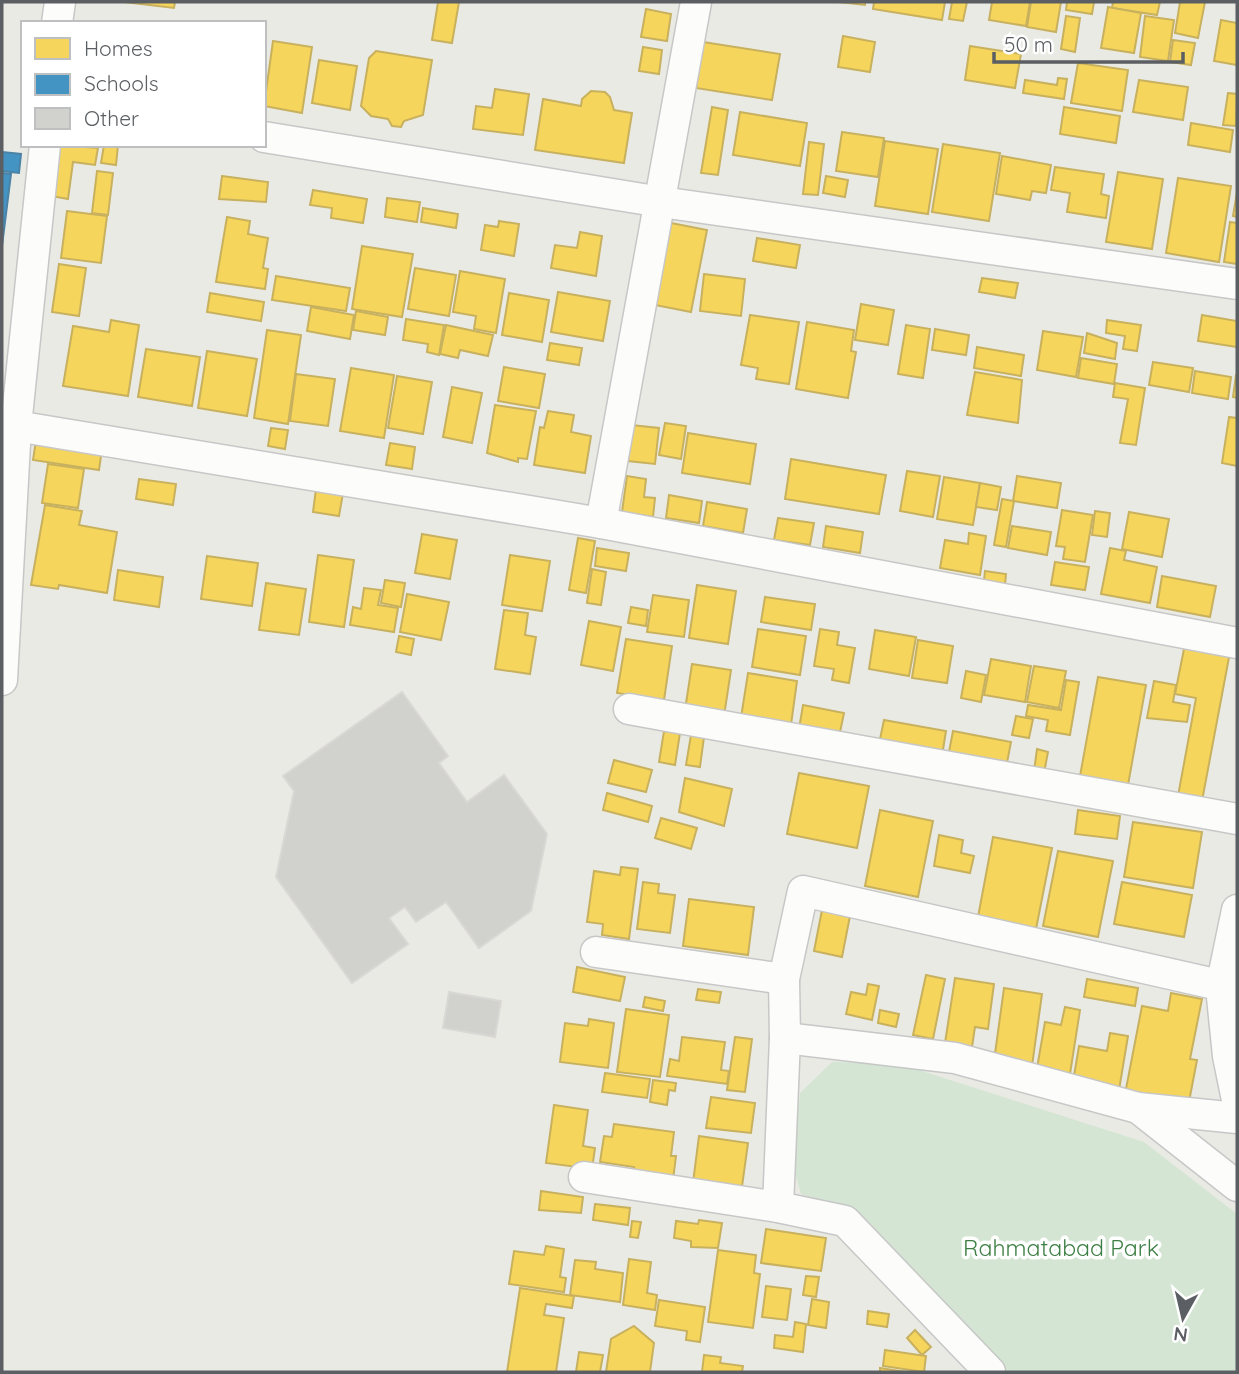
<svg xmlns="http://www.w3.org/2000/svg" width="1239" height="1374" font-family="Quicksand,sans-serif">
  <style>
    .green { fill: #d4e5d3 }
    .homes { fill: #f6d55c; stroke: #c8b15e; stroke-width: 2 }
    .schools { fill: #4393c3; stroke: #4a83a6; stroke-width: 2 }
    .building { fill: #d1d1ce; stroke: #d9d8d4; stroke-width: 2 }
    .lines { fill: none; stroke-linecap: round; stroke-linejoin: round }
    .street-casing { stroke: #c7c7c7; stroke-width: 33 }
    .street { stroke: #fcfcfb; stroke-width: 30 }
    .labels { text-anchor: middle; stroke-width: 7; stroke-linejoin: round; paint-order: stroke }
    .park-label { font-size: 23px; fill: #3d7f44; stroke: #fff }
  </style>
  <rect width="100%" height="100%" fill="#eaeae5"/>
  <polygon class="green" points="832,1062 897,1063 1144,1142 1237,1214 1237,1372 1009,1372 851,1214 801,1194 792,1163 800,1093"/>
  <g class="homes">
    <polygon points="124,2 175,2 174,8"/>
    <polygon points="438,2 459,2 452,43 432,40"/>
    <polygon points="838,2 865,2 865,5"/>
    <polygon points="874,2 945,2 942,20 873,9"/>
    <polygon points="952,2 967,2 963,21 949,19"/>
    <polygon points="992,2 1030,2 1026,26 989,20"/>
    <polygon points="1031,2 1061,2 1056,32 1027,27"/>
    <polygon points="1067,2 1094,2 1092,14 1066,10"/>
    <polygon points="1113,2 1160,2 1157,15 1112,8"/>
    <polygon points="1180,2 1205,2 1198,38 1175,33"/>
    <polygon points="1108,7 1141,13 1134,53 1101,48"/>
    <polygon points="646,9 671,14 667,41 641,37"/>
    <polygon points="1066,16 1080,18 1075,52 1061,49"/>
    <polygon points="1145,16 1174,20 1168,61 1140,57"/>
    <polygon points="1221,20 1237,23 1237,65 1214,61"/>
    <polygon points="843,36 875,42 870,72 838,67"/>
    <polygon points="1173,40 1195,43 1191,65 1170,62"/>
    <polygon points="273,41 312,47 302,113 264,106"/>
    <polygon points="703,42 780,54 772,100 696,88"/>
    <polygon points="970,46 1021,54 1015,88 965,80"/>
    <polygon points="643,47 662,50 659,74 639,71"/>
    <polygon points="376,51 432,60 423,115 404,121 401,127 392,126 388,119 371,116 361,106 369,58"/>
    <polygon points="319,60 357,66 350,110 312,103"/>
    <polygon points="1078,63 1128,70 1122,111 1071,103"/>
    <polygon points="1058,78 1067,79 1064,99 1023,93 1025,80 1057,85"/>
    <polygon points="1139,80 1188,87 1183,120 1133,112"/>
    <polygon points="495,89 529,94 523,135 473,129 476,106 492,108"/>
    <polygon points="591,91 605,92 610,97 614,110 632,113 624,163 535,150 543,99 581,106 582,99"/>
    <polygon points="1228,93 1237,94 1236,126 1223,125"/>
    <polygon points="712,107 728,110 718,175 701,173"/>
    <polygon points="1064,107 1120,116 1116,143 1060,134"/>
    <polygon points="740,112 807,123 800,166 733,155"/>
    <polygon points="1191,123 1233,130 1230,152 1188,145"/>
    <polygon points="842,132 884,138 878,177 836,171"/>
    <polygon points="885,141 938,149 928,214 875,206"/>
    <polygon points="809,142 824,144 818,195 803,194"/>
    <polygon points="943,144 1000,153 989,221 932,212"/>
    <polygon points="57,145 98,148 95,165 73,162 68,199 51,196"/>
    <polygon points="104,145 118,145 116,165 101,163"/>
    <polygon points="1002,156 1051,165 1046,193 1032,191 1030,200 996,194"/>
    <polygon points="1055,167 1104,174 1101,194 1109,196 1106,218 1067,212 1070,193 1051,190"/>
    <polygon points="97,171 113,173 108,215 92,213"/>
    <polygon points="1118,172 1163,179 1152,249 1106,242"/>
    <polygon points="222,176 268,182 266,202 219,199"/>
    <polygon points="826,176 848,180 845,197 823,193"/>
    <polygon points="1178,178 1231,186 1219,262 1166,253"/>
    <polygon points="313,190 367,199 363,223 331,218 332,208 310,205"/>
    <polygon points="1237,192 1237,217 1233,216"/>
    <polygon points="387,198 420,202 417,222 385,217"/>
    <polygon points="423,208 458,214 456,228 421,222"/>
    <polygon points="67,211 107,216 101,263 61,258"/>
    <polygon points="227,217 250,221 248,234 268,238 263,268 268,269 265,289 216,282"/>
    <polygon points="499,221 519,224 514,256 481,250 485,225 498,227"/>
    <polygon points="666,222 707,230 691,312 650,304"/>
    <polygon points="1230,222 1237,223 1237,264 1224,262"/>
    <polygon points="580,232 602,236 596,276 551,268 555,245 577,248"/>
    <polygon points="757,238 800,245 796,268 753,261"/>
    <polygon points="362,246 413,254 402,317 352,309"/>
    <polygon points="59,264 86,268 79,316 52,312"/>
    <polygon points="415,268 456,275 449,316 408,309"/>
    <polygon points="460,271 505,279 496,333 474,329 476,316 453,312"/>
    <polygon points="704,274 745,279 741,316 700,311"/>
    <polygon points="276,276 350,288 346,311 272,300"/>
    <polygon points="982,278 1018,283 1015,298 979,292"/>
    <polygon points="558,292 610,301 603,341 551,332"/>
    <polygon points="210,293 264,302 261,321 207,312"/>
    <polygon points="509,293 549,300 542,342 502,335"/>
    <polygon points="861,304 894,310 888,345 855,340"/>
    <polygon points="311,307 354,315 350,339 307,331"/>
    <polygon points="356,311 388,317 385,335 353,330"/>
    <polygon points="750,315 799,322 789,384 756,379 758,368 741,365"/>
    <polygon points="1202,315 1237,321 1237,347 1198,341"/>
    <polygon points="406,319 444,325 439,355 427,352 428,344 403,340"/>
    <polygon points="111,320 139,325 128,396 63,386 73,326 109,332"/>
    <polygon points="1107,320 1141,325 1137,351 1123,349 1125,336 1106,333"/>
    <polygon points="807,322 854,330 851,351 856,352 848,398 796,389"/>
    <polygon points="446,325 493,335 488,356 460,350 458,358 440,354"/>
    <polygon points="906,325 930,329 923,378 898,374"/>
    <polygon points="935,329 969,335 966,355 932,350"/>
    <polygon points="267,330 301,335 288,424 254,418"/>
    <polygon points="1043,331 1083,337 1076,377 1037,370"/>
    <polygon points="1087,333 1117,343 1115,359 1084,353"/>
    <polygon points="550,343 582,348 579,365 547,360"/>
    <polygon points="977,347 1024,355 1021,376 974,368"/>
    <polygon points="146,349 200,357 192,406 138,397"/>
    <polygon points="207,351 257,359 247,416 198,408"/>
    <polygon points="1081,358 1117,364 1114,384 1078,378"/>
    <polygon points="1153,362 1193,368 1189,392 1149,385"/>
    <polygon points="504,367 545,374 539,408 498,401"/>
    <polygon points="351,368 394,375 384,438 340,431"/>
    <polygon points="1195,371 1231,377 1228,399 1192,393"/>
    <polygon points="975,372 1022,380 1018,423 967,415"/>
    <polygon points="296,374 335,379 328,426 290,421"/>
    <polygon points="1236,375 1237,375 1237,398 1233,397"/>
    <polygon points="397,376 432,382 423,434 388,428"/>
    <polygon points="1115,383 1145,388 1136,445 1120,443 1128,399 1113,397"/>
    <polygon points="452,387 482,393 472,443 443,437"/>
    <polygon points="495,405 536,411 527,459 518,458 518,462 487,453"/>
    <polygon points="548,411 574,415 571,432 591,436 585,473 534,465 540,427 544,428"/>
    <polygon points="1229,417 1237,418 1237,466 1222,463"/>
    <polygon points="665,423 686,426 681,459 659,455"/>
    <polygon points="631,425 659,428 655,464 628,461"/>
    <polygon points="271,428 288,430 285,449 268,446"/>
    <polygon points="688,433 756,444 750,484 682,473"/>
    <polygon points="36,440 102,449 99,470 33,460"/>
    <polygon points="390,443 415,447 412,469 386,465"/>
    <polygon points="791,459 886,475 879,514 785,499"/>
    <polygon points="48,464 84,469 78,508 42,503"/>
    <polygon points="907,471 940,476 933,517 900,511"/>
    <polygon points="627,476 646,479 644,497 655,498 653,517 622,512"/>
    <polygon points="1017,476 1061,483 1057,508 1013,501"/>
    <polygon points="944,477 980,483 973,525 937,519"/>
    <polygon points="139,479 176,484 173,505 136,499"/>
    <polygon points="980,483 1001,487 997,510 976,507"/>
    <polygon points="316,489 343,493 339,516 313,512"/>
    <polygon points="669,495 702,501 699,523 666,518"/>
    <polygon points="1002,499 1014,501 1006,547 994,545"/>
    <polygon points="707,502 747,509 743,533 703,526"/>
    <polygon points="45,505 82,511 79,525 117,532 107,593 59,585 58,589 31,585"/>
    <polygon points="1062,510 1093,515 1085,562 1063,559 1065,547 1056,546"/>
    <polygon points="1095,511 1110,513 1107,537 1092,535"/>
    <polygon points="1129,512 1169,519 1162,557 1122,549"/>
    <polygon points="778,518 814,523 810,545 774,540"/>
    <polygon points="826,526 863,532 860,553 823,547"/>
    <polygon points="1012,526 1051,532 1047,555 1008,548"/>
    <polygon points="969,533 986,536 980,575 940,568 945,540 968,544"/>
    <polygon points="422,534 457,540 450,579 415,573"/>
    <polygon points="578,538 595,541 586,593 569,590"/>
    <polygon points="597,548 629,553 626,571 595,566"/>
    <polygon points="1110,548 1126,551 1124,560 1157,567 1150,603 1101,594"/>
    <polygon points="318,555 354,560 344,627 309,622"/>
    <polygon points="510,555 550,561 542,611 502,605"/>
    <polygon points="207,556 258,563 252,606 201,599"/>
    <polygon points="1055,562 1089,567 1085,590 1051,585"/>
    <polygon points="592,569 606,572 601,605 587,603"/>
    <polygon points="118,570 163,577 159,607 114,600"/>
    <polygon points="985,571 1006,574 1005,585 984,581"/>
    <polygon points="1162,576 1216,586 1210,617 1157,607"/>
    <polygon points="385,580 405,583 401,607 381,603"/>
    <polygon points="266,583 306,589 299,635 259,630"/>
    <polygon points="697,585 736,591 728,644 689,638"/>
    <polygon points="364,588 381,590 378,605 398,608 394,632 350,625 353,607 361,609"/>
    <polygon points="407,594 449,602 441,640 400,632"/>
    <polygon points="653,595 689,600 684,637 647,632"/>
    <polygon points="765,597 815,604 811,630 761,622"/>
    <polygon points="631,607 648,610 646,626 628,623"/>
    <polygon points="504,610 528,613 525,635 536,637 530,674 495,669"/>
    <polygon points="589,621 621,627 613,671 581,665"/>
    <polygon points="758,629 806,636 800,675 752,667"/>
    <polygon points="820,629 839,632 837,645 855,648 849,683 832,680 834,669 814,666"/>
    <polygon points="875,630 916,637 909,676 869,669"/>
    <polygon points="399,636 414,639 411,655 396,652"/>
    <polygon points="626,639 672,646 664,700 617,693"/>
    <polygon points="918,640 953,646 947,683 912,678"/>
    <polygon points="1185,644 1230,652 1202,801 1178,796 1196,698 1175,694"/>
    <polygon points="991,659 1031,666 1025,702 984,695"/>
    <polygon points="692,664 731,670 724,716 685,710"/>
    <polygon points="1034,666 1066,671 1059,708 1027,702"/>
    <polygon points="966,671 986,675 981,702 961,698"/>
    <polygon points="748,673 797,681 790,732 740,724"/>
    <polygon points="1098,677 1146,685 1128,785 1080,776"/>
    <polygon points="1066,680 1079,682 1070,735 1046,731 1048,720 1026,716 1028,705 1061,710"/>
    <polygon points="1154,681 1176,685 1173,702 1190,705 1187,722 1147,718"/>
    <polygon points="803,705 844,713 839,737 799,729"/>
    <polygon points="1016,716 1033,719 1029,738 1012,735"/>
    <polygon points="884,720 946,731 942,756 879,744"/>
    <polygon points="664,731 680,733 675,765 659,762"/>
    <polygon points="953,731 1011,742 1006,768 948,757"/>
    <polygon points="691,735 704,737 700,767 686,765"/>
    <polygon points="1037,749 1048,752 1044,773 1034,771"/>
    <polygon points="614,760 652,770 646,792 608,783"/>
    <polygon points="799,773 869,786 857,848 787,834"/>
    <polygon points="685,778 732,789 724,826 679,812"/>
    <polygon points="607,793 652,806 648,822 603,810"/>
    <polygon points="880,810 933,821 918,897 865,886"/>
    <polygon points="1078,810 1120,816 1117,839 1075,834"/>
    <polygon points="661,818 697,828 691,849 655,838"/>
    <polygon points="1133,822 1202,832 1193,888 1124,877"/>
    <polygon points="939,835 963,840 961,853 974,856 970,873 934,866"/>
    <polygon points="993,837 1052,848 1036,929 978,917"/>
    <polygon points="1058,851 1113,861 1098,937 1043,926"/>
    <polygon points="621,867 638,869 629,939 602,935 603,924 587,922 594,871 620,875"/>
    <polygon points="643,882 659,884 658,893 675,895 670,933 637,929"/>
    <polygon points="1122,882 1192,895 1184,937 1114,924"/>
    <polygon points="689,899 754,907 748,955 683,946"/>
    <polygon points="822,910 850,916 842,957 814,951"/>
    <polygon points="577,967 625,977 620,1001 573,992"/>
    <polygon points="926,975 945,979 933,1039 913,1035"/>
    <polygon points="955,978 994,984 988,1029 975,1027 972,1047 945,1043"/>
    <polygon points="1087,979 1138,988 1135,1006 1084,997"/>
    <polygon points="868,984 879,986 872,1020 846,1014 851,992 866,995"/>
    <polygon points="1004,988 1042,994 1032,1066 994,1061"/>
    <polygon points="698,989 721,992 719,1003 696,1000"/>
    <polygon points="1171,993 1202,999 1190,1059 1197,1060 1188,1107 1125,1094 1142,1006 1168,1011"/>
    <polygon points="645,997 665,1001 663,1011 643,1007"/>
    <polygon points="1065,1007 1080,1010 1070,1074 1037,1068 1045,1022 1061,1025"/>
    <polygon points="626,1009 669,1015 660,1077 617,1072"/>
    <polygon points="880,1010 899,1014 896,1027 878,1023"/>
    <polygon points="589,1019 614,1023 608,1068 560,1062 565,1023 588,1026"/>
    <polygon points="1110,1033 1128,1036 1119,1090 1073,1082 1079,1046 1107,1051"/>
    <polygon points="682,1037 725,1042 721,1070 729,1071 727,1084 667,1076 670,1059 679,1061"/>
    <polygon points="735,1037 752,1039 745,1092 727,1090"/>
    <polygon points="605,1073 650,1079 647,1098 602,1092"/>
    <polygon points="653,1080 676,1083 675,1091 669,1090 667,1105 650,1102"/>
    <polygon points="711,1097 755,1103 751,1133 706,1128"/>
    <polygon points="554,1105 588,1110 583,1146 595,1148 592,1169 546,1163"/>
    <polygon points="614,1124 674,1132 671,1156 676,1156 673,1180 633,1175 634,1167 600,1162 604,1136 612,1137"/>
    <polygon points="699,1136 748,1143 741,1194 692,1190"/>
    <polygon points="541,1191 583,1197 581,1213 539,1210"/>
    <polygon points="595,1204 630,1208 628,1225 593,1220"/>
    <polygon points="699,1220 722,1223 718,1248 691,1247 691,1241 674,1238 676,1221 698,1224"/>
    <polygon points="632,1221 641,1222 638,1238 630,1237"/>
    <polygon points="766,1229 826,1238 821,1271 761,1263"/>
    <polygon points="546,1246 564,1249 560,1277 566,1278 564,1292 509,1284 514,1251 544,1255"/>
    <polygon points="718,1250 756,1255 754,1273 760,1274 753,1328 708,1322"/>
    <polygon points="629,1259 651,1262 647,1293 657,1295 655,1310 623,1305"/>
    <polygon points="575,1260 596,1262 595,1269 623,1273 620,1302 570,1295"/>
    <polygon points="806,1276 819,1277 816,1297 803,1295"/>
    <polygon points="766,1286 791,1289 787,1320 762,1317"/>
    <polygon points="520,1288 574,1296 572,1308 546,1304 544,1315 564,1318 556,1372 507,1372"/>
    <polygon points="812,1299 829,1302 826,1328 808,1325"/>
    <polygon points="659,1300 705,1307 700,1342 686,1340 687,1331 655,1326"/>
    <polygon points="868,1311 889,1314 887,1327 867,1324"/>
    <polygon points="795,1322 806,1324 803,1352 774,1348 775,1335 793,1337"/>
    <polygon points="634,1326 654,1343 650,1372 606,1372 611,1339"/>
    <polygon points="915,1330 931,1347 922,1355 907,1338"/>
    <polygon points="885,1350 926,1356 924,1372 883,1366"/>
    <polygon points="579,1352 603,1355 600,1372 576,1372"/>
    <polygon points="704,1355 721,1357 720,1363 743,1366 742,1372 702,1372"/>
    <polygon points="880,1368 906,1372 880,1372"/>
  </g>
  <g class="schools">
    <polygon points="2,152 21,154 19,173 2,171"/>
    <polygon points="2,173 11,174 2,246"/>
  </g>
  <g class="building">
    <polygon points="402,692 448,756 439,763 467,802 504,775 547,834 531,911 479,948 446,902 416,922 405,907 389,918 408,944 352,983 276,877 294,791 283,776"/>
    <polygon points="449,992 501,1001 495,1037 443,1028"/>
  </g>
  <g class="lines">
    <defs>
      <g id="street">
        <polyline points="57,23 60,2"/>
        <polyline points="264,137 661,202 1237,284"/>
        <polyline points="16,426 601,523 1237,643"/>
        <polyline points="601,523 696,2"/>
        <polyline points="2,680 16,426 45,145"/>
        <polyline points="629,709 1237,819"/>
        <polyline points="1237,910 1221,987 1228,1056 1237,1100"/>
        <polyline points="596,952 784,979"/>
        <polyline points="785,1038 955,1058 1138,1108 1237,1118"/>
        <polyline points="1138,1108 1237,1186"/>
        <polyline points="584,1177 778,1207 845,1221 990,1372"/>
        <polyline points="778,1207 785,1038 784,979 803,891 1237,989"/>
      </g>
    </defs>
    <use href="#street" class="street-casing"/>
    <use href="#street" class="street"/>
  </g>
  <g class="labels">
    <g class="park-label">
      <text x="1061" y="1256">Rahmatabad Park</text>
    </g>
  </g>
  <rect width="1239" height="1374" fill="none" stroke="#5b5e62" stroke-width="7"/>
  <rect x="21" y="21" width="245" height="126" fill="#ffffff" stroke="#bdbfc0" stroke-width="2"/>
  <rect x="35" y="38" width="35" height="21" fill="#f6d55c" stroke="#bdbfc0" stroke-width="2"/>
  <text x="84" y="56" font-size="21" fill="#5b5e62">Homes</text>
  <rect x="35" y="74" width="35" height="21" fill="#4393c3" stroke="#bdbfc0" stroke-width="2"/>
  <text x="84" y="91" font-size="21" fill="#5b5e62">Schools</text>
  <rect x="35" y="108" width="35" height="21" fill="#d1d1ce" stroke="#bdbfc0" stroke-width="2"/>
  <text x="84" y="126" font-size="21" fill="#5b5e62">Other</text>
  <g transform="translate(1183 1318) rotate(188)" stroke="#ffffff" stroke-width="5" paint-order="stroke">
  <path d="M0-5L12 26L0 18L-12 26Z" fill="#5b5e62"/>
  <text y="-10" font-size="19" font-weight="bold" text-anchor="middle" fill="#5b5e62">N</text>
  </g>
  <path d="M994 52v10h189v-10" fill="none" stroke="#5b5e62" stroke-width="3.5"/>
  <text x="1004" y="52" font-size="21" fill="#5b5e62" stroke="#ffffff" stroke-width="5" paint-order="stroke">50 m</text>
</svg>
